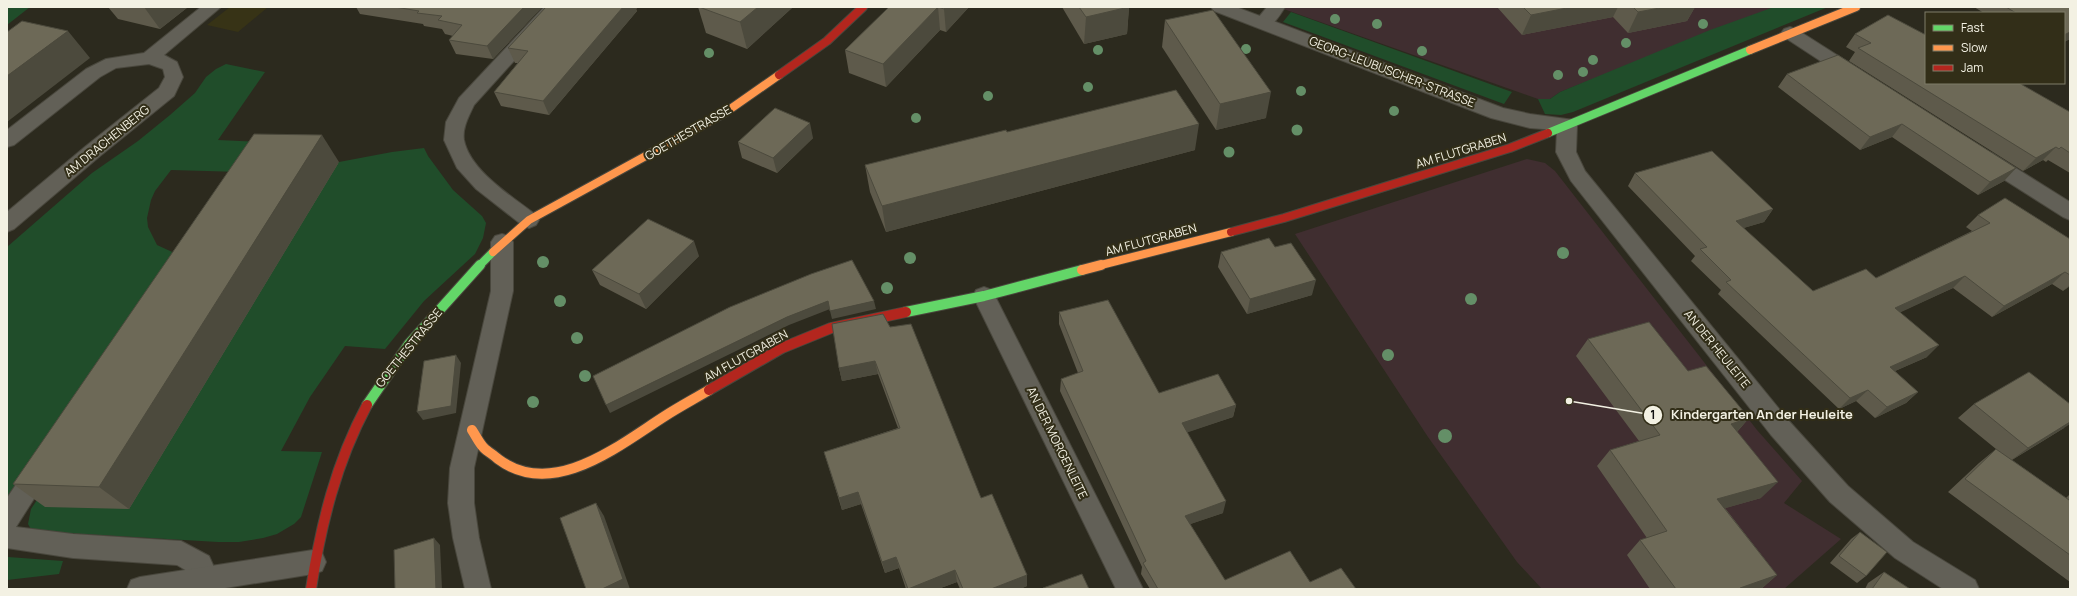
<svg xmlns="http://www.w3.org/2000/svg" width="2077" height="596" font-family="Manrope,sans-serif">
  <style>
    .built { fill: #373316 }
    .education { fill: #402e30 }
    .green { fill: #204d2a }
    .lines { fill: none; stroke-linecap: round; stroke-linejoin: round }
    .lane-casing { stroke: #49473d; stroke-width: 2 }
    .street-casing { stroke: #49473d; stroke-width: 2 }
    .fast-far1-casing { stroke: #49473d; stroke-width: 10 }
    .fast-casing { stroke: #49473d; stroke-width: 12 }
    .slow-far1-casing { stroke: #49473d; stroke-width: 10 }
    .slow-casing { stroke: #49473d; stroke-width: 12 }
    .jam-far1-casing { stroke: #49473d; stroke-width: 10 }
    .jam-casing { stroke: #49473d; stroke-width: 12 }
    .lane { fill: #626057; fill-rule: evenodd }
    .street { fill: #626057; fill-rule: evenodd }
    .fast-far1 { stroke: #63d668; stroke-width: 8 }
    .fast { stroke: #63d668; stroke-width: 10 }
    .slow-far1 { stroke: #ff974d; stroke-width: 8 }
    .slow { stroke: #ff974d; stroke-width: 10 }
    .jam-far1 { stroke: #b3261e; stroke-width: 8 }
    .jam { stroke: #b3261e; stroke-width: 10 }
    .tree { fill: #648f67 }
    .wall { fill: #5e5a4b }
    .shaded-wall { fill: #4c4a3d }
    .building { fill: #6d6957; stroke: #4c4a3d }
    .labels { text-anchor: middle; stroke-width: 4; stroke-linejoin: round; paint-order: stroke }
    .street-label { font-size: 12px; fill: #f3f1e3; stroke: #322e18 }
    .leader { fill: none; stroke: #f3f1e3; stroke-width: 1.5 }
    .callout-dot { fill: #f3f1e3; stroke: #322e18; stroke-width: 1.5 }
    .mark-label { font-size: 12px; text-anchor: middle; font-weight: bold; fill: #111 }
    .callout-label { font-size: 13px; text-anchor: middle; font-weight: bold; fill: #f3f1e3; stroke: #322e18; stroke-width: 4; stroke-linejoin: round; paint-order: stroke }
  </style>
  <rect width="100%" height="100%" fill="#2c2a1e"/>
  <polygon class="built" points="230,7 268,7 238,32 207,25"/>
  <g class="education">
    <polygon points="1278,7 1776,7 1560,92 1550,99 1538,99"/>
    <polygon points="1527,159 1545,163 1555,171 1757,430 1802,481 1784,503 1841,539 1784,589 1542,589 1517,562 1428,437 1295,234"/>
  </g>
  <g class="green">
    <polygon points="7,7 30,7 7,25"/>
    <polygon points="1774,7 1828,7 1573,112 1561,115 1545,114 1538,99 1550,99 1560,92 1710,30"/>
    <polygon points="1291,12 1512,92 1504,104 1283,22"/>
    <polygon points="226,64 265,72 218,140 261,142 241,172 171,170 155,191 151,200 147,218 148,227 157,245 181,256 7,503 7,247 92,173 138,141 170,115 195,93 206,77 216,69"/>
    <polygon points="424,148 428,156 453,190 482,216 486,223 483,238 475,254 424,301 385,349 345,346 310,397 281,451 322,452 301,517 294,524 277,534 263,538 239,542 218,542 32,531 28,524 31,509 58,468 339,162 392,152"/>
    <polygon points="7,557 8,557 63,561 59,574 7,580"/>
  </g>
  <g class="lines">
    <defs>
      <g id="lane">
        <path d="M1267 7H1285C1278 18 1271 31 1257 27L1254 23Z"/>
        <polygon points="42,456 51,459 54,467 16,527 73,534 181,541 209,556 213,565 213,580 209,589 191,589 187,580 187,571 177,565 73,558 7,548 7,498 33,459"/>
      </g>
      <g id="street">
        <polygon points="201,7 221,7 164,55 177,62 183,77 174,96 100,156 14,229 7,232 7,212 86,146 159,88 165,77 163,69 149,64 116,68 100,77 14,145 7,147 7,130 86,69 106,59 144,53"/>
        <path d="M544 7H563L474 105C469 116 462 128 464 140 470 171 513 197 536 215L539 220 536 225 529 228 522 225 476 189 457 168 444 140 446 122 459 98Z"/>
        <polygon points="1211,7 1236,7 1503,108 1530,114 1574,120 1577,125 1576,152 1585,171 1789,421 1848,486 1913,542 1975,580 1979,589 1943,589 1895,558 1830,502 1771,435 1571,181 1556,152 1557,130 1530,128 1491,118 1214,11"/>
        <polygon points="1790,27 1796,29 1862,71 1864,75 1862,79 1855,81 1848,79 1784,37 1781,33 1784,29"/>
        <polygon points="1985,151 1992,153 2070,202 2070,220 2063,217 1978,163 1975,158 1978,153"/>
        <polygon points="502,234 509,236 513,242 513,291 474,468 474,503 479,538 491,589 465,589 453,538 448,503 450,468 491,291 491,242 495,236"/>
        <polygon points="984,287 992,290 995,296 1143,589 1116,589 973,296 976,290"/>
        <polygon points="313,550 322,553 326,562 322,571 313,574 219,589 127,589 131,580 140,577"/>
      </g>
      <g id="fast-far1">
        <polyline points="1548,133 1750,50"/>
        <polyline points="479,266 493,252"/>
      </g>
      <g id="fast">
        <polyline points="906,312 984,296 1082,270"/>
        <polyline points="367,405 409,344 480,265"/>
      </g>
      <g id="slow-far1">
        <polyline points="1750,50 1856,7"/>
        <polyline points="493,252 529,220 726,112 779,75"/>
        <polyline points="1097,266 1231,232"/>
      </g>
      <g id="slow">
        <polyline points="1082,270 1101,265"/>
        <path d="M472 430C476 436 479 443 484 448 488 452 494 455 498 459 553 500 618 446 665 416 679 407 694 399 709 390"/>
      </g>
      <g id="jam-far1">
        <polyline points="779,75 827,41 863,7"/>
        <polyline points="1231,232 1284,218 1510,148 1548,133"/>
      </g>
      <g id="jam">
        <polyline points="709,390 782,348 831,328 906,312"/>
        <path d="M311 589C321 524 336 463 367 405"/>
      </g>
    </defs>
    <use href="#lane" class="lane-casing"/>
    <use href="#street" class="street-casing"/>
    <use href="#fast-far1" class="fast-far1-casing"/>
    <use href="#fast" class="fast-casing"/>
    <use href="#slow-far1" class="slow-far1-casing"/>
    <use href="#slow" class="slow-casing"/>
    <use href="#jam-far1" class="jam-far1-casing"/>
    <use href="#jam" class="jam-casing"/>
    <use href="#lane" class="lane"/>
    <use href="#street" class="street"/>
    <use href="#fast-far1" class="fast-far1"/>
    <use href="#fast" class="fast"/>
    <use href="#slow-far1" class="slow-far1"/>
    <use href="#slow" class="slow"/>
    <use href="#jam-far1" class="jam-far1"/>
    <use href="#jam" class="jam"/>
  </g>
  <g class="tree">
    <circle cx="1335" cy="19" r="5"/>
    <circle cx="1377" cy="24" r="5"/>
    <circle cx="1703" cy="24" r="5"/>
    <circle cx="1626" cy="43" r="5"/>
    <circle cx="1246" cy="49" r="5"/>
    <circle cx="1098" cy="50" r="5"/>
    <circle cx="1422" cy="51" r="5"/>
    <circle cx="709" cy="53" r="5"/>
    <circle cx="1593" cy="60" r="5"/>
    <circle cx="1583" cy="72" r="5"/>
    <circle cx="1558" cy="75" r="5"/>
    <circle cx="1088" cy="87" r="5"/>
    <circle cx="1301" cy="91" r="5"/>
    <circle cx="988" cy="96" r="5"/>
    <circle cx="1394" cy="111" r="5"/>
    <circle cx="916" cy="118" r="5"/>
    <circle cx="1297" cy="130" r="5.5"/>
    <circle cx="1229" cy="152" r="5.5"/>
    <circle cx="1563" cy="253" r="6"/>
    <circle cx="910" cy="258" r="6"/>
    <circle cx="543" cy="262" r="6"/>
    <circle cx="887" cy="288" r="6"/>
    <circle cx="1471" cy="299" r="6"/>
    <circle cx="560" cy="301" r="6"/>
    <circle cx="577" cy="338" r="6"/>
    <circle cx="1388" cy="355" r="6"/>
    <circle cx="585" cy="376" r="6"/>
    <circle cx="533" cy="402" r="6"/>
    <circle cx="1445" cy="436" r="7"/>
  </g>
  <g class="wall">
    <polygon points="108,7 188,7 160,29 118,19"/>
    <polygon points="356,7 542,7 493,59 456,54 449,40 453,36 445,34 442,29 424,26 423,24 360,14"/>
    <polygon points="546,7 638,7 636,9 637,11 549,115 501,106 494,92 518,63 515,63 508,48"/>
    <polygon points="698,7 793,7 747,49 706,33"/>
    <polygon points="889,7 969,7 946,32 940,30 886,87 849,73 845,50"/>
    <polygon points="1062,7 1129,7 1127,34 1084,44"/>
    <polygon points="1497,7 1695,7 1687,21 1628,33 1613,17 1522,35"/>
    <polygon points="1974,7 2070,7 2070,39 2064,42 2064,13 1984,13"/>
    <polygon points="1888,15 1926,83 2020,84 2070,112 2070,173 2048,160 2046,162 2043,160 2023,171 1849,61 1855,52 1846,47 1855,34"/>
    <polygon points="1165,20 1266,118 1216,130 1162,47"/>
    <polygon points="1787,74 2016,168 2004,181 1978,195 1892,137 1860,150 1778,87"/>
    <polygon points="1007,132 1195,150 886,232 870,192 865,165"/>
    <polygon points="813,138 777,173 742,158 738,142"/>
    <polygon points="339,162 129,509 45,507 13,484"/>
    <polygon points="1635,173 1773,209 1764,222 1743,228 1813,291 1876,278 1972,231 1966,227 1978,215 2070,239 2070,286 2063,291 2052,284 1992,317 1953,288 1900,312 1927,357 1895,371 1918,392 1906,403 1875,418 1856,401 1839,409 1718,294 1721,290 1691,261 1695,256 1628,186"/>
    <polygon points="1275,247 1312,295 1247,314 1218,267 1221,252"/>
    <polygon points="699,256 646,309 600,285 592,270"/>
    <polygon points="1059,312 1159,393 1236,405 1233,417 1187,432 1223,513 1190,524 1225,580 1310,582 1356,589 1150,589 1141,574 1142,567 1060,391 1061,379 1078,373 1059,324"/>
    <polygon points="883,314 981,498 1027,575 1027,586 1020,589 960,589 957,582 938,589 906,589 899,568 885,573 861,504 842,510 824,452 898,428 878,374 842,381 839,368"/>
    <polygon points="1588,339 1688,371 1749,418 1737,432 1761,498 1725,508 1777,575 1761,589 1650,589 1627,555 1640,540 1647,538 1597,466 1610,450 1639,441 1576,356"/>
    <polygon points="1974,404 2064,428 2012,460 2066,498 2070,494 2070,582 1948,492 1979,463 1996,449 1958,418"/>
    <polygon points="1860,532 1866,576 1857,583 1830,563 1851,539"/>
    <polygon points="1884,572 1910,589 1865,589 1868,583"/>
  </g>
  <g class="shaded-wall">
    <polygon points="144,7 188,7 160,29"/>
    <polygon points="524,7 542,7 493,59 487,46"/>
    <polygon points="623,7 638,7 636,9 637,11 549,115 543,101"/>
    <polygon points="758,7 793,7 747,49 740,22"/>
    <polygon points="938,7 940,30 886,87 883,64"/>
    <polygon points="946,7 969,7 946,32 944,9"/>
    <polygon points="1129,7 1127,34 1084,44 1086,17"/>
    <polygon points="1572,7 1618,7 1613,17 1522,35 1531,15"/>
    <polygon points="1665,7 1695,7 1687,21 1628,33 1638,12"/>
    <polygon points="68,31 90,58 7,122 7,76"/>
    <polygon points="2070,32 2070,39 2064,42 2064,35"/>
    <polygon points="1271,92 1266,118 1216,130 1220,104"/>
    <polygon points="810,123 813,138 777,173 773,158"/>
    <polygon points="1199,124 1195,150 886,232 882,206"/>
    <polygon points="1902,124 1892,137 1860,150 1870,137"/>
    <polygon points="322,135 339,162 129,509 99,487"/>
    <polygon points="2056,147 2043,160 2023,171 2036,158"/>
    <polygon points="2016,168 2004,181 1978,195 1990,182"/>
    <polygon points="1773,209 1764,222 1727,233 1736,221"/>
    <polygon points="694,241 699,256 646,309 639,294"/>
    <polygon points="2065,272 2052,284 1992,317 2004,306"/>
    <polygon points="1965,276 1953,288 1884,320 1895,308"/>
    <polygon points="1316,280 1312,295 1247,314 1250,299"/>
    <polygon points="2070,285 2070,286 2063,291"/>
    <polygon points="828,301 830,309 789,325 610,413 606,405 787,317"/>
    <polygon points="874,301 876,309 832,319 830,311"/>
    <polygon points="1939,345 1927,357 1879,378 1890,367"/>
    <polygon points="456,355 461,363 456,413 423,420 417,412"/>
    <polygon points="875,361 878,374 842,381 839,368"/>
    <polygon points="1868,390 1856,401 1839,409 1850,398"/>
    <polygon points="1918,392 1906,403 1875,418 1887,407"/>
    <polygon points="1236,405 1233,417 1180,435 1182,423"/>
    <polygon points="1749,418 1734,435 1731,424"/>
    <polygon points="2070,422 2070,424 2064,428 2010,461 2028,448"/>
    <polygon points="1778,482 1761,498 1702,515 1717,499"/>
    <polygon points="858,492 861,504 842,510 839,498"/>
    <polygon points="1226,501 1223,513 1182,527 1185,516"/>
    <polygon points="596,503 604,516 630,589 602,589"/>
    <polygon points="434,538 440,545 442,589 436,589"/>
    <polygon points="896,557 899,568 885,573 882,562"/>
    <polygon points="955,570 957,582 938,589 908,589"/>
    <polygon points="1027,575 1027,586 1020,589 991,589"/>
    <polygon points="1777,575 1761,589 1738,589 1740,588"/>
  </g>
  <g class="building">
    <polygon points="395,7 524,7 487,46 449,40 462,25 438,20 442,16 417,13 419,11"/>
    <polygon points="546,7 623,7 543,101 494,92 528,51 508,48"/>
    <polygon points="699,7 758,7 740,22"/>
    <polygon points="889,7 946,7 944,9 938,7 883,64 845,50"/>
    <polygon points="1079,7 1129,7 1086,17"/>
    <polygon points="1523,7 1572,7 1531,15"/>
    <polygon points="1633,7 1665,7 1638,12"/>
    <polygon points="2006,7 2070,7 2070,32 2064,35 2064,13 2016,13"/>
    <polygon points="1213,10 1271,92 1220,104 1165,20"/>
    <polygon points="1888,15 1926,35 1926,83 2019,83 2070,112 2070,153 2061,147 2059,149 2056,147 2036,158 1858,48 1871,43 1855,34"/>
    <polygon points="22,21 68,31 7,76 7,32"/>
    <polygon points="1838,55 2016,168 1990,182 1902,124 1870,137 1787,74"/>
    <polygon points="1176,90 1199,124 882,206 865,165 1006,130 1007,132"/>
    <polygon points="775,108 810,123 773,158 738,142"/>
    <polygon points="254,134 322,135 99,487 13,484"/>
    <polygon points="1712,151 1773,209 1736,221 1813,291 1866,269 1876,278 1990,223 1978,215 2005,198 2070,239 2070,275 2065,272 2004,306 1965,276 1895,308 1939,345 1890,367 1918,392 1887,407 1868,390 1850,398 1726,282 1731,280 1700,249 1707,247 1635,173"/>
    <polygon points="648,219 694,241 639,294 592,270"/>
    <polygon points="1269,238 1275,247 1291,243 1316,280 1250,299 1221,252"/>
    <polygon points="852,260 874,301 830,311 828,301 787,317 606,405 593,376 730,307 811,274"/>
    <polygon points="1108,300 1159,393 1218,374 1236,405 1182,423 1226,501 1185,516 1225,580 1290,551 1310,582 1341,568 1356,589 1158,589 1143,563 1146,561 1061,379 1083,371 1059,312"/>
    <polygon points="883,314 890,327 911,324 981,498 992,494 1027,575 991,589 963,589 955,570 908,589 896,557 882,562 858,492 839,498 824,452 900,428 875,361 839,368 832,324"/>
    <polygon points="1649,322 1688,371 1706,366 1749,418 1731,424 1778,482 1717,499 1777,575 1740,588 1741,589 1676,589 1640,540 1667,531 1610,450 1660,435 1588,339"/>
    <polygon points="456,355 451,406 417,412 424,361"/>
    <polygon points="2029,372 2070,404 2070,422 2028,448 1974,404"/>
    <polygon points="1996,449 2069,500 2070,499 2070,555 1965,479"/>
    <polygon points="596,503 623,579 602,589 586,589 560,518"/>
    <polygon points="1860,532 1887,552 1866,576 1839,556"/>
    <polygon points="434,538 436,589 395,589 394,550"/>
    <polygon points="1884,572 1910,589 1872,589"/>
    <polygon points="1082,574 1089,589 1043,589 1043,588"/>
  </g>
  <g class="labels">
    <g class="street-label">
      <text transform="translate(1392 72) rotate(21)" y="4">GEORG-LEUBUSCHER-STRASSE</text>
      <text transform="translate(688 133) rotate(-30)" y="4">GOETHESTRASSE</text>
      <text transform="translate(107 141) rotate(-39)" y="4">AM DRACHENBERG</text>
      <text transform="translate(1461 151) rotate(-17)" y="4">AM FLUTGRABEN</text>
      <text transform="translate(1151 240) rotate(-15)" y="4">AM FLUTGRABEN</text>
      <text transform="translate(409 348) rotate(-51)" y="4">GOETHESTRASSE</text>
      <text transform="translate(1717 349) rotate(51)" y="4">AN DER HEULEITE</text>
      <text transform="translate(746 356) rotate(-29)" y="4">AM FLUTGRABEN</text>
      <text transform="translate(1057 443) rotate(64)" y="4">AN DER MORGENLEITE</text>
    </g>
  </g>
  <path class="leader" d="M1569 401L1653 415"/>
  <g class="callout-dot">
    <circle cx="1569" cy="401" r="4"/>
    <circle cx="1653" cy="415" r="10"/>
  </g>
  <g class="mark-label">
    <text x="1653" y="419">1</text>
  </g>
  <g class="callout-label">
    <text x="1762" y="419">Kindergarten An der Heuleite</text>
  </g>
  <rect width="2077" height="596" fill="none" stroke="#f3f1e3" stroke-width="16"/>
  <rect x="1925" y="12" width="140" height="72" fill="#322e18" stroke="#7f7c69"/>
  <rect x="1933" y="25" width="20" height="6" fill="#63d668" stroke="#7f7c69"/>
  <text x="1961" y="32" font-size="12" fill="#f3f1e3">Fast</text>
  <rect x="1933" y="45" width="20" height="6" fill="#ff974d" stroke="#7f7c69"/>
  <text x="1961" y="52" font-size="12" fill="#f3f1e3">Slow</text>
  <rect x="1933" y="65" width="20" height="6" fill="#b3261e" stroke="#7f7c69"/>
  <text x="1961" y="72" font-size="12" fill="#f3f1e3">Jam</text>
</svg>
